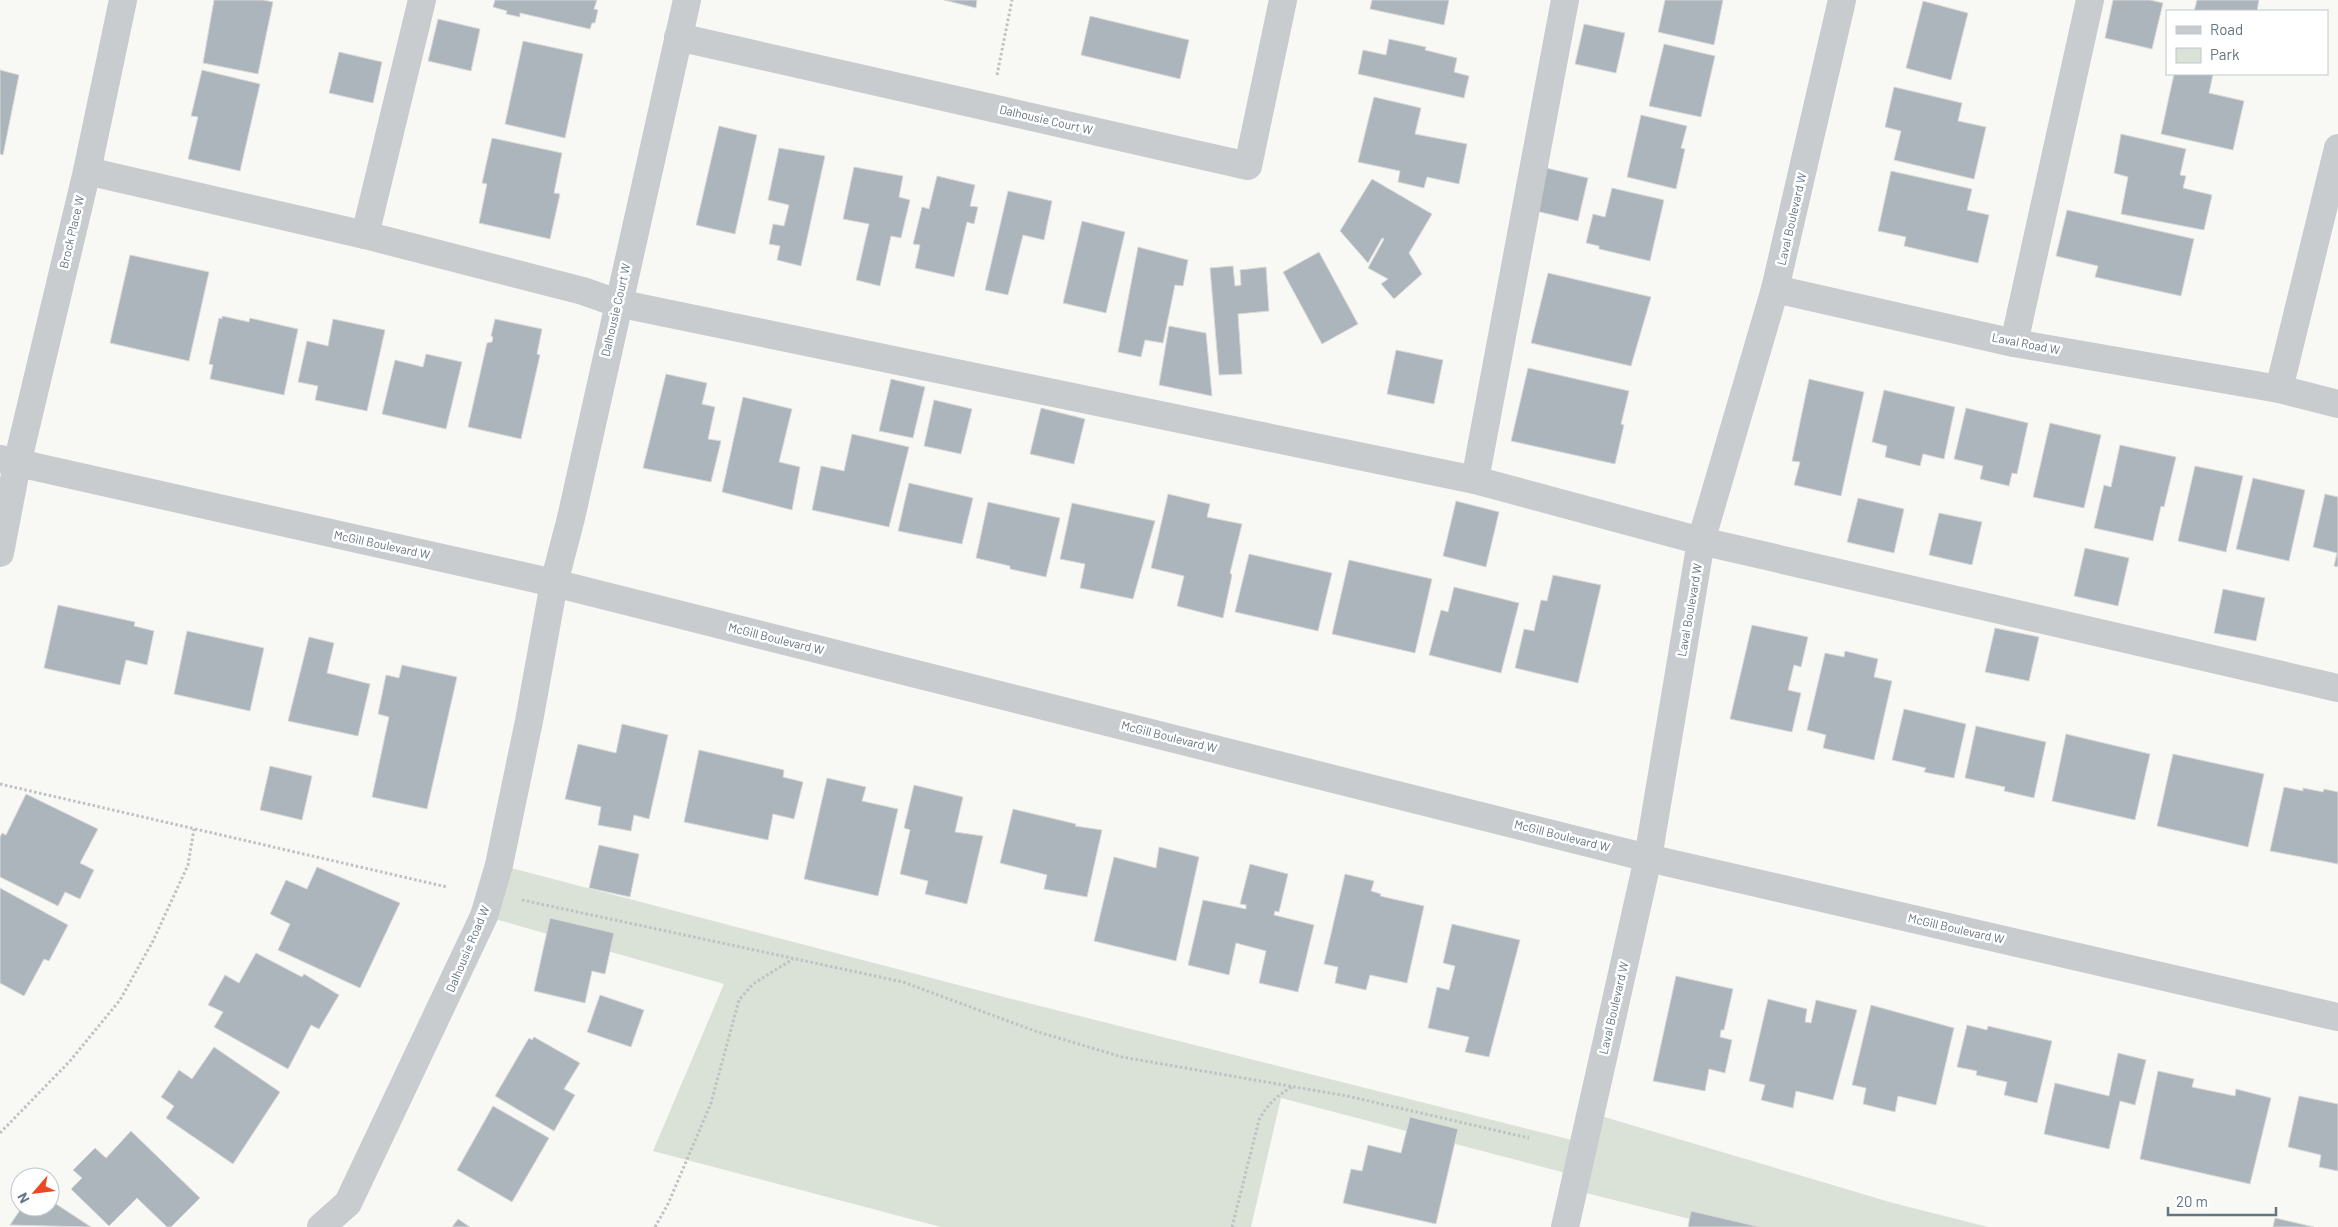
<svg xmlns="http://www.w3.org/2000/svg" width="2338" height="1227" font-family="Barlow,sans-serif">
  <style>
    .green { fill: #dae1d6 }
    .building { fill: #acb5bb; stroke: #dadad8 }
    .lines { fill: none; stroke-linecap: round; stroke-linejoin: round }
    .path { stroke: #bfc2c4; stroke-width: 3; stroke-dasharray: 2.5 2.5; stroke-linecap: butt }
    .minor { stroke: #c8cccf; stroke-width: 28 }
    .labels { text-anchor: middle; stroke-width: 5; stroke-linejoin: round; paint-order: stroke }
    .street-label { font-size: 12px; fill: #627582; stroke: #fff }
  </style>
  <rect width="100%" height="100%" fill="#f8f8f5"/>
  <polygon class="green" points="499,865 1008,998 1584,1143 1591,1113 1893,1203 1988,1227 1722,1227 1574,1190 1577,1176 1281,1098 1251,1227 941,1227 653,1151 724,984 484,916"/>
  <g class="building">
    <polygon points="214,0 263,0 273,2 258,74 203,63"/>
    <polygon points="495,0 597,0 594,9 598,10 595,23 592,23 590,29 520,13 520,17 506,14 507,11 493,7"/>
    <polygon points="944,0 977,0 976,8"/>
    <polygon points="1372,0 1449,0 1444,25 1370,9"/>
    <polygon points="1665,0 1723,0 1714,45 1658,32"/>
    <polygon points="2113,0 2150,0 2163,3 2152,49 2105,38"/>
    <polygon points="2197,0 2259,0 2257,11 2194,11"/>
    <polygon points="1923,1 1968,13 1951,80 1906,68"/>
    <polygon points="1090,16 1189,40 1180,79 1081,55"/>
    <polygon points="438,19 480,29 471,71 428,61"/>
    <polygon points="1584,24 1625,33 1616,73 1575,64"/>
    <polygon points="1389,39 1426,47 1425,50 1457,58 1454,72 1469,76 1464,98 1358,74 1363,50 1386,55"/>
    <polygon points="523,41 583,54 565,138 505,124"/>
    <polygon points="1664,44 1715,56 1701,117 1649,106"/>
    <polygon points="339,52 382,62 373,103 329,93"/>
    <polygon points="0,70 19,75 3,155 0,154"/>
    <polygon points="202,70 260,84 240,171 188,159 198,117 191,116"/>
    <polygon points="2174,74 2213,74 2209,93 2244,101 2233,150 2161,134"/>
    <polygon points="1894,87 1962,103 1958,121 1986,127 1974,179 1894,160 1901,131 1885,127"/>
    <polygon points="1374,97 1421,108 1415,134 1467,144 1459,184 1427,177 1424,188 1398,182 1400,171 1358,162"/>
    <polygon points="1641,115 1687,126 1681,148 1685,149 1676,189 1627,177"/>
    <polygon points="719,126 757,135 735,234 696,225"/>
    <polygon points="2121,134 2186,149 2180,175 2186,176 2183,188 2212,195 2204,230 2121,214 2128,177 2114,173"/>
    <polygon points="492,138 562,153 554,193 560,194 550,239 479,223 487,184 482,183"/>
    <polygon points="779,148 825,156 801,266 777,260 780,246 769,244 773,224 784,226 789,205 768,200"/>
    <polygon points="854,167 903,176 899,197 910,200 901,238 891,236 880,286 856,280 869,224 843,219"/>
    <polygon points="1542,167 1588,178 1578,221 1532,210"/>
    <polygon points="1891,171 1972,189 1967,210 1989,215 1978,263 1904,246 1906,237 1878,231"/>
    <polygon points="937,176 975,185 970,206 978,207 974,224 967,222 954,277 915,268 920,245 913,244 922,207 929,209"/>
    <polygon points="1372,179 1432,214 1409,253 1422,274 1394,299 1381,284 1388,279 1368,268 1384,239 1382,238 1368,263 1340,231"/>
    <polygon points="1612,188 1664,200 1650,261 1599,249 1599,246 1586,243 1593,214 1605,217"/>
    <polygon points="1008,191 1052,201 1044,240 1023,235 1008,295 985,290"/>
    <polygon points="2067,210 2194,239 2181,296 2095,277 2098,266 2056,256"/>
    <polygon points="1082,221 1125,232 1106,313 1063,303"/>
    <polygon points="1138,247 1188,260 1183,286 1175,285 1163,343 1145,340 1141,357 1118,352"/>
    <polygon points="1319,252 1358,324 1322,344 1283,272"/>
    <polygon points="130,255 209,272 189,361 110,343"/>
    <polygon points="1233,266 1235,286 1241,285 1240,270 1266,267 1269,311 1238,314 1242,374 1219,375 1210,268"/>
    <polygon points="1548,273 1651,297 1631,366 1531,343"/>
    <polygon points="222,316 249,322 250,318 298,329 284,395 210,379 213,365 209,364 219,318 222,319"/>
    <polygon points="333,319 385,330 367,411 315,400 318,386 298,382 307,341 328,346"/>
    <polygon points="495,319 542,329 537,354 540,355 521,439 468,427 487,343 492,342 493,337 491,336"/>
    <polygon points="1169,326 1206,333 1212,396 1159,385"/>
    <polygon points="1396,350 1443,360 1434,404 1387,394"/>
    <polygon points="426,354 462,362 446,429 382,414 395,360 423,367"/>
    <polygon points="1528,368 1629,391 1621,424 1624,425 1615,464 1511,441"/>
    <polygon points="666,374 707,383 702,404 715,407 708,439 721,441 711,482 643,468"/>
    <polygon points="891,379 925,387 913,438 879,431"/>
    <polygon points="1809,379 1864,392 1841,496 1794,485 1800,462 1792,461"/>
    <polygon points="1884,390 1955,407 1944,459 1923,454 1920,466 1885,457 1887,446 1872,442"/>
    <polygon points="743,397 792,409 779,462 800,467 792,510 722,492"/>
    <polygon points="934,400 972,409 961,454 924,446"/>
    <polygon points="1041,408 1085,419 1074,464 1030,454"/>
    <polygon points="1966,408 2028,423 2017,474 2012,473 2009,486 1980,479 1983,466 1954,459"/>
    <polygon points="2050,423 2101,435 2084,508 2033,497"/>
    <polygon points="852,434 909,447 889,527 812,510 821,466 844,471"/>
    <polygon points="2120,445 2176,457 2164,507 2161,506 2153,541 2094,528 2104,485 2111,487"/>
    <polygon points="2195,466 2243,476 2226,552 2178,541"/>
    <polygon points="2253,478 2305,490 2289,561 2236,549"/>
    <polygon points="909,483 973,498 962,544 898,531"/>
    <polygon points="1168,494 1210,504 1207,517 1242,524 1230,573 1232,575 1223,618 1177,606 1184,576 1151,568"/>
    <polygon points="2325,494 2338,497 2338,567 2334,566 2337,553 2313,547"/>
    <polygon points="1858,498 1904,509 1894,553 1847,542"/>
    <polygon points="1456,501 1499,512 1486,567 1443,556"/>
    <polygon points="988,502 1060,518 1046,577 1010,569 1010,566 976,558"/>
    <polygon points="1072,503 1155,521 1133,599 1080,588 1085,564 1060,559"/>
    <polygon points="1939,513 1982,522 1972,565 1929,555"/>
    <polygon points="2085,548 2129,558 2118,606 2074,596"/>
    <polygon points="1249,554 1332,573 1318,631 1235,612"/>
    <polygon points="1349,560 1432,579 1415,653 1332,634"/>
    <polygon points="1553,575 1601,585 1578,683 1515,668 1524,629 1534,631 1541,600 1547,601"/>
    <polygon points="1454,587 1519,603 1501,673 1429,655 1441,610 1448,612"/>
    <polygon points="2223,589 2265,598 2256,641 2214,633"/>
    <polygon points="58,605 135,622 134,626 154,631 147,665 126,660 120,685 44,668"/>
    <polygon points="1752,625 1808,637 1801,667 1794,665 1788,690 1801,693 1792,732 1730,719"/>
    <polygon points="1995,628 2039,637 2029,681 1985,672"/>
    <polygon points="187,631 264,648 250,711 174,694"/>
    <polygon points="309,637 334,643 327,673 370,684 358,736 288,721"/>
    <polygon points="1845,651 1878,659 1874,677 1892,681 1874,760 1823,748 1826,735 1807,730 1825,653 1844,657"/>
    <polygon points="402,665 457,677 427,809 372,797 389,717 378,714 386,675 399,678"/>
    <polygon points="1904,709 1966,724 1954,778 1924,772 1926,768 1892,760"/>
    <polygon points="622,724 668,735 649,819 634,815 631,831 598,825 601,807 565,799 578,744 616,753"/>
    <polygon points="1976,726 2046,742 2034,798 2004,791 2005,787 1965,778"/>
    <polygon points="2066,734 2150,754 2135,820 2052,801"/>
    <polygon points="699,750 784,770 783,777 803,782 794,819 773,814 768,840 684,822"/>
    <polygon points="2173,754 2264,774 2248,847 2157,826"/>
    <polygon points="270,766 312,776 302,820 260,810"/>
    <polygon points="827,778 866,787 862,801 898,809 878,896 804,879"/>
    <polygon points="914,785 963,797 955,832 983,836 967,904 925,894 928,881 900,874 910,830 904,828"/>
    <polygon points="2284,787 2303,791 2303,788 2323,792 2324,789 2338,792 2338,864 2270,851"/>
    <polygon points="26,794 98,829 80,863 94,870 80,899 65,892 58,906 0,877 0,837 2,833 6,835"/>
    <polygon points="1013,809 1076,824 1075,826 1102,830 1087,897 1044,889 1047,875 1000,863"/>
    <polygon points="599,845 639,854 630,897 589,888"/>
    <polygon points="1159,847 1199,857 1176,961 1094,941 1114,857 1156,868"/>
    <polygon points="1250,864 1288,874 1279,912 1275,911 1274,915 1314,925 1298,992 1259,983 1266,951 1236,943 1229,975 1188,965 1203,900 1246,909 1246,905 1240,904"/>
    <polygon points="317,867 400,903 360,988 278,950 290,924 270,914 286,880 307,889"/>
    <polygon points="1345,874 1374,881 1371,891 1381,894 1380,896 1424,906 1407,983 1370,975 1366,990 1335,983 1338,967 1324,964"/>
    <polygon points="0,888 68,925 49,961 44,959 24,996 0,983"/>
    <polygon points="550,918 614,933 605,974 592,971 585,1003 534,991"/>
    <polygon points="1452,924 1520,940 1489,1057 1465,1052 1469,1037 1428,1028 1437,987 1449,990 1455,966 1443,963"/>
    <polygon points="256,953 302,977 304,974 339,995 319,1029 311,1025 288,1069 214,1027 223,1012 208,1005 225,975 239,983"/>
    <polygon points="1676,976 1733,989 1724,1030 1721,1030 1720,1037 1732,1040 1725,1073 1709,1069 1705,1091 1653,1081"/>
    <polygon points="600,995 644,1010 631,1047 587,1032"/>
    <polygon points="1768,999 1807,1009 1805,1022 1811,1023 1816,1000 1857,1010 1833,1100 1796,1091 1793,1108 1761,1100 1765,1085 1749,1081"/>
    <polygon points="1871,1005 1954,1028 1936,1105 1898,1096 1895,1112 1863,1104 1866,1088 1852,1085"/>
    <polygon points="1967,1025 1987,1030 1988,1026 2052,1041 2037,1103 2004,1095 2007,1082 1976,1075 1977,1071 1957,1067"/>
    <polygon points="534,1037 580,1063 564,1089 575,1095 554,1131 495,1096 529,1038 532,1040"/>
    <polygon points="214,1047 280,1092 233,1164 166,1118 174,1106 161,1097 179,1070 192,1079"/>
    <polygon points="2118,1053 2146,1060 2135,1105 2120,1101 2109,1149 2044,1134 2055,1083 2109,1096"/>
    <polygon points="2158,1071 2194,1079 2192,1087 2235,1096 2236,1089 2271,1098 2250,1184 2140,1159"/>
    <polygon points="2299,1096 2338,1104 2338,1171 2319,1167 2321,1155 2288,1147"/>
    <polygon points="493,1106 549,1138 512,1202 457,1170"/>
    <polygon points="1410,1117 1458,1129 1436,1224 1343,1203 1351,1169 1362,1171 1368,1145 1401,1153"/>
    <polygon points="131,1131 200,1198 171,1227 167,1227 137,1198 109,1226 71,1189 82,1178 73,1170 95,1148 106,1158"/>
    <polygon points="50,1200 91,1227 10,1225 22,1207 50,1207"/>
    <polygon points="1691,1211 1760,1227 1688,1227"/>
    <polygon points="2275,1218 2314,1227 2273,1227"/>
    <polygon points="458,1219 470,1227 452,1227"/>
  </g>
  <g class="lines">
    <g class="path">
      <polyline points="997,75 1012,0"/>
      <polyline points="0,784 447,887"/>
      <polyline points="522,900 903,982 1035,1031 1122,1057 1347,1096 1529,1138"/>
      <polyline points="0,1133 70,1061 120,1000 153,941 188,865 194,829"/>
      <polyline points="655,1227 668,1204 711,1103 739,1000 753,984 793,959"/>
      <path d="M1232 1227 1259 1120C1267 1105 1276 1096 1292 1087"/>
    </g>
    <g class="minor">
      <polyline points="678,37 1248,166 1283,0"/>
      <polyline points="87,171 365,235 583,291 617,303 1475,480 1701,541 2338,688"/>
      <polyline points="365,235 422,0"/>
      <polyline points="1775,289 2014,343 2279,389 2338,404"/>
      <polyline points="2014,343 2090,0"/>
      <polyline points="2279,389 2338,148"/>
      <polyline points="0,459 554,583 1648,858 2338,1017"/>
      <polyline points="1475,480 1565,0"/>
      <polyline points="0,553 17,464 87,171 123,0"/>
      <polyline points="321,1227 348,1203 484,916 499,865 529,721 554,583 571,518 687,0"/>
      <polyline points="1565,1227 1648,858 1701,541 1775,289 1842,0"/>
    </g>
  </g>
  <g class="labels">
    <g class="street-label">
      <text transform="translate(1046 120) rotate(13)" y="4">Dalhousie Court W</text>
      <text transform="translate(1792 219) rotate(-77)" y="4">Laval Boulevard W</text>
      <text transform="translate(72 232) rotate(-77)" y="4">Brock Place W</text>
      <text transform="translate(616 310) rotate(-77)" y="4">Dalhousie Court W</text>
      <text transform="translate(2026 344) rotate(11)" y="4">Laval Road W</text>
      <text transform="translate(382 545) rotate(12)" y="4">McGill Boulevard W</text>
      <text transform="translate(1690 610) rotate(-80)" y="4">Laval Boulevard W</text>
      <text transform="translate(776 639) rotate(14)" y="4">McGill Boulevard W</text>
      <text transform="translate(1169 737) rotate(14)" y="4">McGill Boulevard W</text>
      <text transform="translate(1562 836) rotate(14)" y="4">McGill Boulevard W</text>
      <text transform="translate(1956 929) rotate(13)" y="4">McGill Boulevard W</text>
      <text transform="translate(468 949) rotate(-67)" y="4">Dalhousie Road W</text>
      <text transform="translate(1614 1008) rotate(-77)" y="4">Laval Boulevard W</text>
    </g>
  </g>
  <rect x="2166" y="10" width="162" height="65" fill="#ffffff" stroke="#c0c8cd"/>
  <rect x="2176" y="26" width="25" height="8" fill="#c8cccf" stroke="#c0c8cd"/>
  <text x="2210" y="35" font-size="15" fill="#627582">Road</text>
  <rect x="2176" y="48" width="25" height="15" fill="#dae1d6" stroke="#c0c8cd"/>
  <text x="2210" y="60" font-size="15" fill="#627582">Park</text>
  <g transform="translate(35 1192) rotate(242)"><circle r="24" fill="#ffffff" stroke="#c0c8cd"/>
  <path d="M0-4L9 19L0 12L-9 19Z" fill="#ed4821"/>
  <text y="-8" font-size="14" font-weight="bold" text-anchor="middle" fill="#627582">N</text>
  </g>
  <path d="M2168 1207v8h108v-8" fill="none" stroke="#627582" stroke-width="2.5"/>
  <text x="2176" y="1207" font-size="15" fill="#627582" stroke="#ffffff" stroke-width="4" paint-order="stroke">20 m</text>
</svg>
